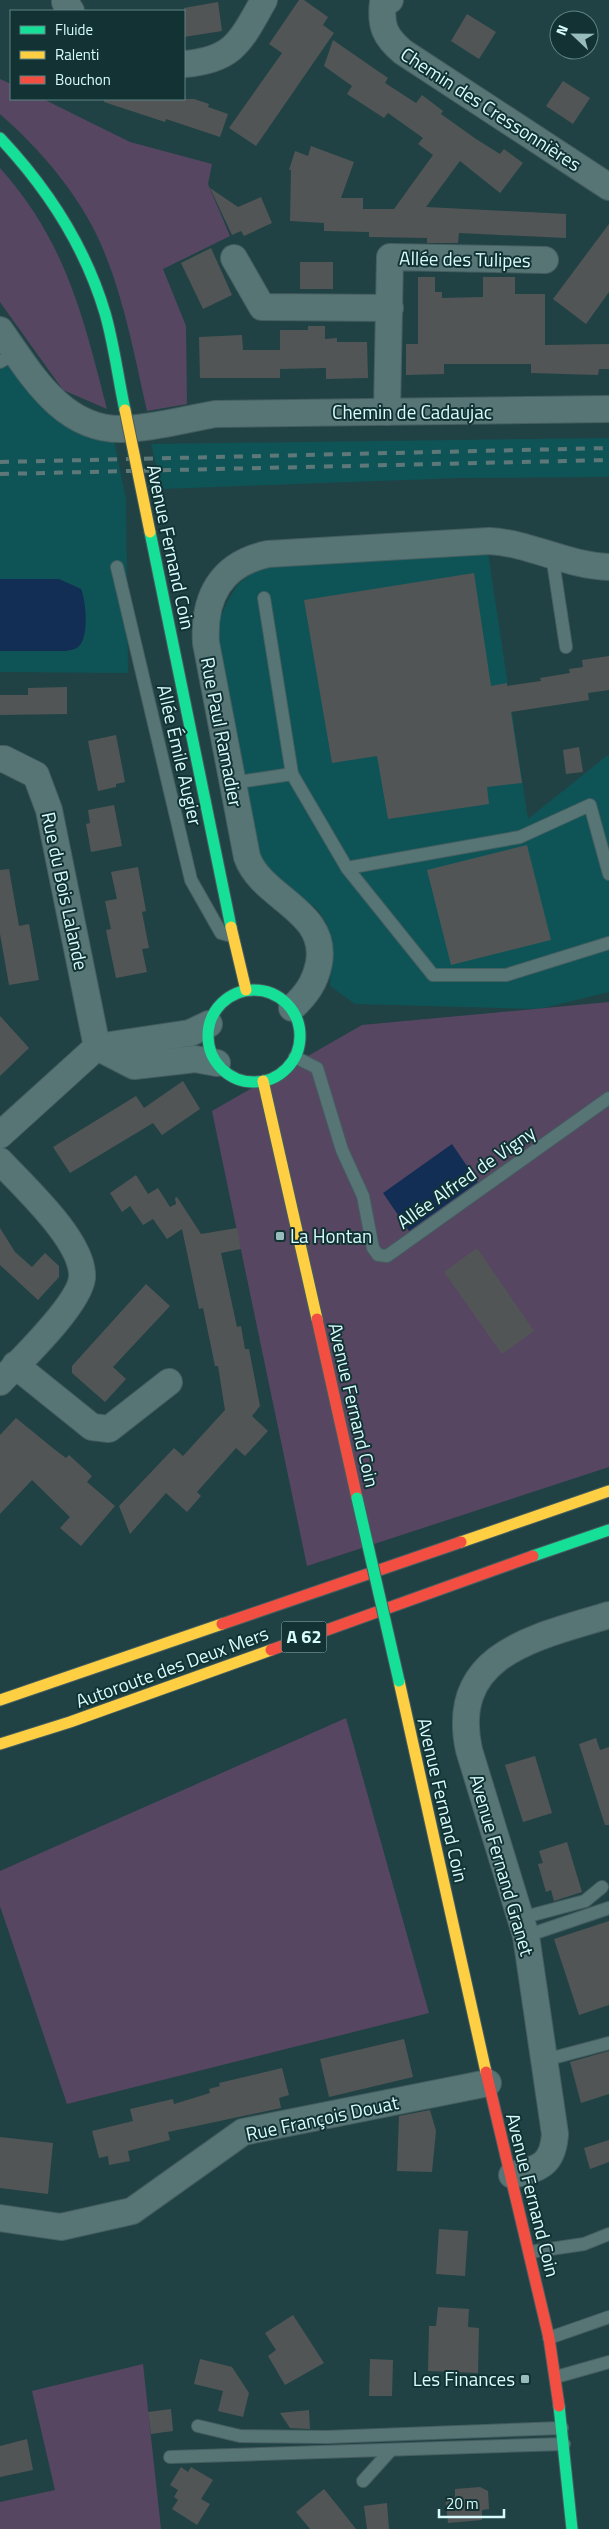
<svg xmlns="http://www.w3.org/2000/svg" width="609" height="2529" font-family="'Titillium Web',sans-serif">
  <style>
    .built { fill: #0e5457 }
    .green { fill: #574662 }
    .water { fill: #132e54 }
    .building { fill: #525556 }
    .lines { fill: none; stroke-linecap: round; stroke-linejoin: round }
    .lane-casing { stroke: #455e60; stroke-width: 14 }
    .street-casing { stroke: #455e60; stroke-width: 28 }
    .fast-casing { stroke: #455e60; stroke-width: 13 }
    .slow-casing { stroke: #455e60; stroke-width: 13 }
    .jam-casing { stroke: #455e60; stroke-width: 13 }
    .lane { stroke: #587576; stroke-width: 12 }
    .street { stroke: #587576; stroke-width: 26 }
    .fast { stroke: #16e098; stroke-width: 11 }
    .slow { stroke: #ffcf43; stroke-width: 11 }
    .jam { stroke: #f24e42; stroke-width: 11 }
    .rail { stroke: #5e7879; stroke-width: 4; stroke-dasharray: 9 9; stroke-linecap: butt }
    .fast-bridge-casing { stroke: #455e60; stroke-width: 13; stroke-linecap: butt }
    .slow-bridge-casing { stroke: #455e60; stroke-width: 13; stroke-linecap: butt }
    .fast-bridge { stroke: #16e098; stroke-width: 11 }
    .slow-bridge { stroke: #ffcf43; stroke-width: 11 }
    .poi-dot { fill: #98bbbc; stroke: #123233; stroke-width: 2 }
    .labels { text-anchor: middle; stroke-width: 4; stroke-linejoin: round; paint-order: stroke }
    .shield { fill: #123233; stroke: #9dbfc0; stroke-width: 1 }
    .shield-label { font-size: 18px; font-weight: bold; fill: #d8fcfd }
    .street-label { font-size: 19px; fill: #d8fcfd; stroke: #123233 }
    .poi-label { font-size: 19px; fill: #d8fcfd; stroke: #123233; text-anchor: start }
  </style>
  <rect width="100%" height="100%" fill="#214244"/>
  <g class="built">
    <polygon points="0,353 70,427 90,439 114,440 126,500 128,673 0,672"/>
    <polygon points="609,438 609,477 460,478 162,489 151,444"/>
    <polygon points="488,553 528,819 609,754 609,992 539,1009 355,1004 330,986 331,943 328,926 318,910 269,869 259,853 218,645 219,621 227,602 238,584 255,571 281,562"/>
  </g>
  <g class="green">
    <path d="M0 79 11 84V99H43L130 142 212 164 208 184 230 236 163 269 186 326 187 404 147 411C134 354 124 296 100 242 78 193 40 149 0 114Z"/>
    <path d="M0 168C66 242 83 316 107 409L63 390 0 302Z"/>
    <polygon points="609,1002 609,1467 307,1566 212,1111 362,1025"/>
    <polygon points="346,1718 429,2013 67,2104 0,1906 0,1871"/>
    <polygon points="143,2364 161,2529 0,2529 0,2502 55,2490 32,2391"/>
  </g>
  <g class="water">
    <path d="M0 579H59L81 589C86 601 89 634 80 645 76 650 71 650 65 651H0Z"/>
    <polygon points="452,1144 478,1182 409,1231 383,1193"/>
  </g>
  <g class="building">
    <polygon points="299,0 304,0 328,17 323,25 334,33 256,146 229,128 282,53 269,44"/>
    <polygon points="218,2 222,31 184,37 184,8"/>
    <polygon points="467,14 496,32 479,59 451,41"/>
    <polygon points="333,40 388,78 385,83 416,103 422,95 443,111 441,114 476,139 500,154 504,149 523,163 500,193 460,161 426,207 566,214 566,238 459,233 458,243 427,243 427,238 369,237 369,232 324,231 324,223 290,221 291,170 289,170 295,151 308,156 311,146 354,162 341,198 363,198 363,209 394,209 433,155 418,144 423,138 388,113 384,118 347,94 352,86 324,66"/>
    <polygon points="563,81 590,98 573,124 546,106"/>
    <polygon points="104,99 194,99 209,104 208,107 228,114 220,137 166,119 165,122 104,102"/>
    <polygon points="210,188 238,207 261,197 272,223 244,236 241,231 232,235"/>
    <polygon points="609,224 609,292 586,324 553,299"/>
    <polygon points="211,248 232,295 203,309 181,263"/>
    <rect x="300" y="262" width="33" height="27"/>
    <polygon points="418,277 435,277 435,292 442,292 442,298 483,297 483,277 515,277 515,294 545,294 545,345 609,344 609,369 599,369 598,375 531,373 531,364 444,364 444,374 406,375 406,344 418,344"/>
    <polygon points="308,326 325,326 325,339 337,338 337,342 367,342 368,378 326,379 326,368 280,369 280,378 200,378 199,337 242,335 243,350 280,350 280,330 308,330"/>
    <polygon points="474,573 491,686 507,683 507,686 541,681 540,678 570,673 569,669 583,667 582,660 609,656 609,690 588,693 589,700 511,712 522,783 487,787 489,804 388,819 377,756 332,763 304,600"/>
    <polygon points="67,687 67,714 0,715 0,695 28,695 28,688"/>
    <polygon points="116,735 125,782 116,784 116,787 98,791 88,741"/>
    <polygon points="579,747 583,772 566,774 563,750"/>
    <polygon points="114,805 122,846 91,852 86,824 90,823 88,810"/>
    <polygon points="527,845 551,940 451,965 427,870"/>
    <polygon points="138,867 146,911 142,912 149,948 142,949 147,972 116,978 106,930 111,929 105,901 117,899 111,872"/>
    <polygon points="9,869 19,926 29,924 39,980 9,985 0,934 0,870"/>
    <polygon points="0,1016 29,1048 0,1076"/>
    <polygon points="183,1081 200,1109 162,1135 153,1123 70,1173 53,1147 136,1096 144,1108"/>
    <polygon points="136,1175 148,1194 158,1188 170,1207 176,1204 175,1198 177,1197 201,1234 237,1228 241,1249 221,1253 237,1327 241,1326 245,1349 249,1349 260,1406 252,1416 268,1431 245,1456 236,1448 197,1492 201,1496 187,1512 166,1493 130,1534 119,1506 174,1448 183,1456 225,1410 218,1366 215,1366 203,1308 199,1309 182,1229 167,1239 153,1219 143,1225 130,1206 122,1212 110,1193"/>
    <polygon points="0,1228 15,1252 32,1267 45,1253 59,1266 59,1277 38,1300 0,1265"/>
    <polygon points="477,1248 534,1331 502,1354 444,1272"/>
    <polygon points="146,1284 170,1306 113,1367 126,1379 105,1402 72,1373 72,1366"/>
    <polygon points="16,1418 54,1449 66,1458 69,1455 92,1476 87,1482 115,1506 81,1546 60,1528 70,1517 32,1480 0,1514 0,1435"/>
    <polygon points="596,1738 600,1750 609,1747 609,1825 605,1825 579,1744"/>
    <polygon points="535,1756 552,1813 523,1822 505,1765"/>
    <polygon points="567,1842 582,1892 554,1901 551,1890 546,1892 538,1864 543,1863 539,1851"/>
    <polygon points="609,1921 609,2005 579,2015 554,1939"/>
    <polygon points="404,2039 413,2077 329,2097 320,2059"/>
    <polygon points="609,2051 609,2094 581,2103 570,2062"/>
    <polygon points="282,2068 289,2095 279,2098 281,2108 168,2132 170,2140 128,2151 130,2161 109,2165 108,2156 99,2158 92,2131 133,2121 130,2109 173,2099 174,2104 210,2093 209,2089 220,2086 219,2083"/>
    <polygon points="430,2110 436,2131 432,2172 397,2171 399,2116"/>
    <polygon points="0,2137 53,2143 48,2194 0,2188"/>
    <polygon points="609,2140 609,2162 590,2169 584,2148"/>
    <polygon points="439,2229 468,2231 465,2276 436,2274"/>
    <polygon points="438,2307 469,2309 468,2327 479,2328 478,2373 428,2371 429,2326 436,2326"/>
    <polygon points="293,2315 324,2363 285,2385 268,2356 276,2350 265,2333"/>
    <polygon points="200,2359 232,2367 249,2393 243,2417 218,2411 223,2391 194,2384"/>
    <polygon points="370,2359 393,2360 392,2396 369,2396"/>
    <polygon points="171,2409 173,2431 151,2434 148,2412"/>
    <polygon points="309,2410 310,2429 290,2428 280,2413"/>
    <polygon points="27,2439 33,2470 0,2477 0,2446"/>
    <polygon points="181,2467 188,2472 191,2467 213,2480 201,2499 210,2504 197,2525 172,2509 178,2500 174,2497 178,2490 170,2485"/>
    <polygon points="480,2487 488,2491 489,2509 482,2510 482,2520 448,2523 445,2497 455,2497 455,2489"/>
    <polygon points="324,2489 337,2505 356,2529 310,2529 296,2512"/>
    <polygon points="387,2503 389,2529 367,2529 364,2506"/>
  </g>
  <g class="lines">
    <defs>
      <g id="lane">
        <polyline points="0,362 16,353"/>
        <polyline points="552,555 566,647"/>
        <polyline points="117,567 191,880 221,933 228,935"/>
        <polyline points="264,598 292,774 347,868 433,975 506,975 609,943"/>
        <polyline points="232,783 292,774"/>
        <polyline points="347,868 520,837 590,805 609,874"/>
        <polyline points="295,1057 317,1068 342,1150 363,1196 373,1248 378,1255 387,1256 609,1098"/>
        <polyline points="521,1918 585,1901 602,1887"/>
        <polyline points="526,1936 609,1908"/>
        <polyline points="545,2060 609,2043"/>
        <polyline points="530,2252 584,2244 609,2234"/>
        <polyline points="549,2338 609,2317"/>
        <polyline points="556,2377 609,2362"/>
        <polyline points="198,2426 240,2436 327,2437 562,2428"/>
        <polyline points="170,2457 564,2444"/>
        <polyline points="363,2481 391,2450"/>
      </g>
      <g id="street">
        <path d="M390 0 383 2C380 26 385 37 403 52L609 187"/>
        <polyline points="65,2 71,11"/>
        <path d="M184 64C235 60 241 40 264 0"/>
        <polyline points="234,258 262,307 390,308"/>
        <path d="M0 330C31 374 63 432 125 429 155 428 186 419 215 414L609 409"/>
        <polyline points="387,412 390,257 545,260"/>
        <polyline points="0,759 4,759 36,775 49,810 97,1047"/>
        <path d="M292 1008C306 995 315 983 319 963 328 910 262 899 247 857L206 643C203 597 221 564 268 554L489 541C530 543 568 566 609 567"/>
        <polyline points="97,1047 134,1066 195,1059 217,1063"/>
        <polyline points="0,1135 97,1047 190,1033 209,1024"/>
        <path d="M0 1161C23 1186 85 1242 82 1278 79 1305 20 1361 0 1382"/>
        <polyline points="15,1365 92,1427 109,1429 169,1382"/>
        <path d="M512 2175C539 2169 553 2165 555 2134L526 1936 469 1750C448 1653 537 1637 609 1615"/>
        <polyline points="0,2218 61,2227 132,2211 243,2132 488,2083"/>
      </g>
      <g id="fast">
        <path d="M0 138C47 188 85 246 105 313 114 344 118 378 125 410"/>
        <polyline points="150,532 231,927"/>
        <circle cx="254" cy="1036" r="46"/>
        <polyline points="533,1556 609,1530"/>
        <polyline points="559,2406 572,2529"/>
      </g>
      <g id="slow">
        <polyline points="231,927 246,990"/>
        <polyline points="263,1081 317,1319"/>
        <polyline points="461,1542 609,1491"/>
        <polyline points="399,1681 486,2072"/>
        <polyline points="0,1700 222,1624"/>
        <polyline points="0,1744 70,1722 271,1650"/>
      </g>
      <g id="jam">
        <polyline points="317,1319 357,1498"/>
        <polyline points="222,1624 461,1542"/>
        <polyline points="271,1650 533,1556"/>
        <polyline points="486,2072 549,2338 559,2406"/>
      </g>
    </defs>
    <use href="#lane" class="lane-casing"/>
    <use href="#street" class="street-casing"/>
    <use href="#fast" class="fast-casing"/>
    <use href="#slow" class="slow-casing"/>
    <use href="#jam" class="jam-casing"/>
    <use href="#lane" class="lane"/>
    <use href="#street" class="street"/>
    <use href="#fast" class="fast"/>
    <use href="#slow" class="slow"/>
    <use href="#jam" class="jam"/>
    <g class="rail">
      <polyline points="0,462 609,448"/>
      <polyline points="0,474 609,460"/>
    </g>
    <defs>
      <polyline id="fast-bridge" points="357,1498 399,1681"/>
      <polyline id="slow-bridge" points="125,410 150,532"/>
    </defs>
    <use href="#fast-bridge" class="fast-bridge-casing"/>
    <use href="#slow-bridge" class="slow-bridge-casing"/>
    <use href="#fast-bridge" class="fast-bridge"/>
    <use href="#slow-bridge" class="slow-bridge"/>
  </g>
  <g class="poi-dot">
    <rect x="275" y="1231" width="10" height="10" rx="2.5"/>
    <rect x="520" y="2374" width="10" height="10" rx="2.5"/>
  </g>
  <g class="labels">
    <rect class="shield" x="281.5" y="1621.5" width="45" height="31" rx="4"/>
    <g class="shield-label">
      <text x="304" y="1643">A 62</text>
    </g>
    <g class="street-label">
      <text transform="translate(491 109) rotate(33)" y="7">Chemin des Cressonnières</text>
      <text transform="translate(465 259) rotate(1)" y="7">Allée des Tulipes</text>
      <text x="412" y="419">Chemin de Cadaujac</text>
      <text transform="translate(171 547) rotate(78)" y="7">Avenue Fernand Coin</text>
      <text transform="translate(222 732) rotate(79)" y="7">Rue Paul Ramadier</text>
      <text transform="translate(180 755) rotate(77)" y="7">Allée Émile Augier</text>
      <text transform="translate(65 891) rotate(78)" y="7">Rue du Bois Lalande</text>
      <text transform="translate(466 1177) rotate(-35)" y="7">Allée Alfred de Vigny</text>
      <text transform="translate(354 1405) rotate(77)" y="7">Avenue Fernand Coin</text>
      <text transform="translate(172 1667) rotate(-20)" y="7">Autoroute des Deux Mers</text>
      <text transform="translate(443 1800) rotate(77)" y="7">Avenue Fernand Coin</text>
      <text transform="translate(502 1865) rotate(74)" y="7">Avenue Fernand Granet</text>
      <text transform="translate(322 2118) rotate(-12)" y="7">Rue François Douat</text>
      <text transform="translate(533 2195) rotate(76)" y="7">Avenue Fernand Coin</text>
    </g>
    <g class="poi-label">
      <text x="290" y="1243">La Hontan</text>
      <text x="515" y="2386" text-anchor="end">Les Finances</text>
    </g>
  </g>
  <rect x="10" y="10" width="175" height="90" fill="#123233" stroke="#618384"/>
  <rect x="20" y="26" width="25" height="8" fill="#16e098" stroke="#618384"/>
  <text x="55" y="35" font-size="15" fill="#d8fcfd">Fluide</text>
  <rect x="20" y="51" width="25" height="8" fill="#ffcf43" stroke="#618384"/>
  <text x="55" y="60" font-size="15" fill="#d8fcfd">Ralenti</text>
  <rect x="20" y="76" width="25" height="8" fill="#f24e42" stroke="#618384"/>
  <text x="55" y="85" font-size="15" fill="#d8fcfd">Bouchon</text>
  <g transform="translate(574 35) rotate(292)"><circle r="24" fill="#123233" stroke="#618384"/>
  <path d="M0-4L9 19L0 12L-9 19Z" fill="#98bbbc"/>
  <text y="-8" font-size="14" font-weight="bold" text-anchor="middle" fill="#d8fcfd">N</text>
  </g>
  <path d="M439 2509v8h65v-8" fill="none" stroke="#d8fcfd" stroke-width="2.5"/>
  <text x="446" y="2509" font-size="15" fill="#d8fcfd" stroke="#123233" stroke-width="4" paint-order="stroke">20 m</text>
</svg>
